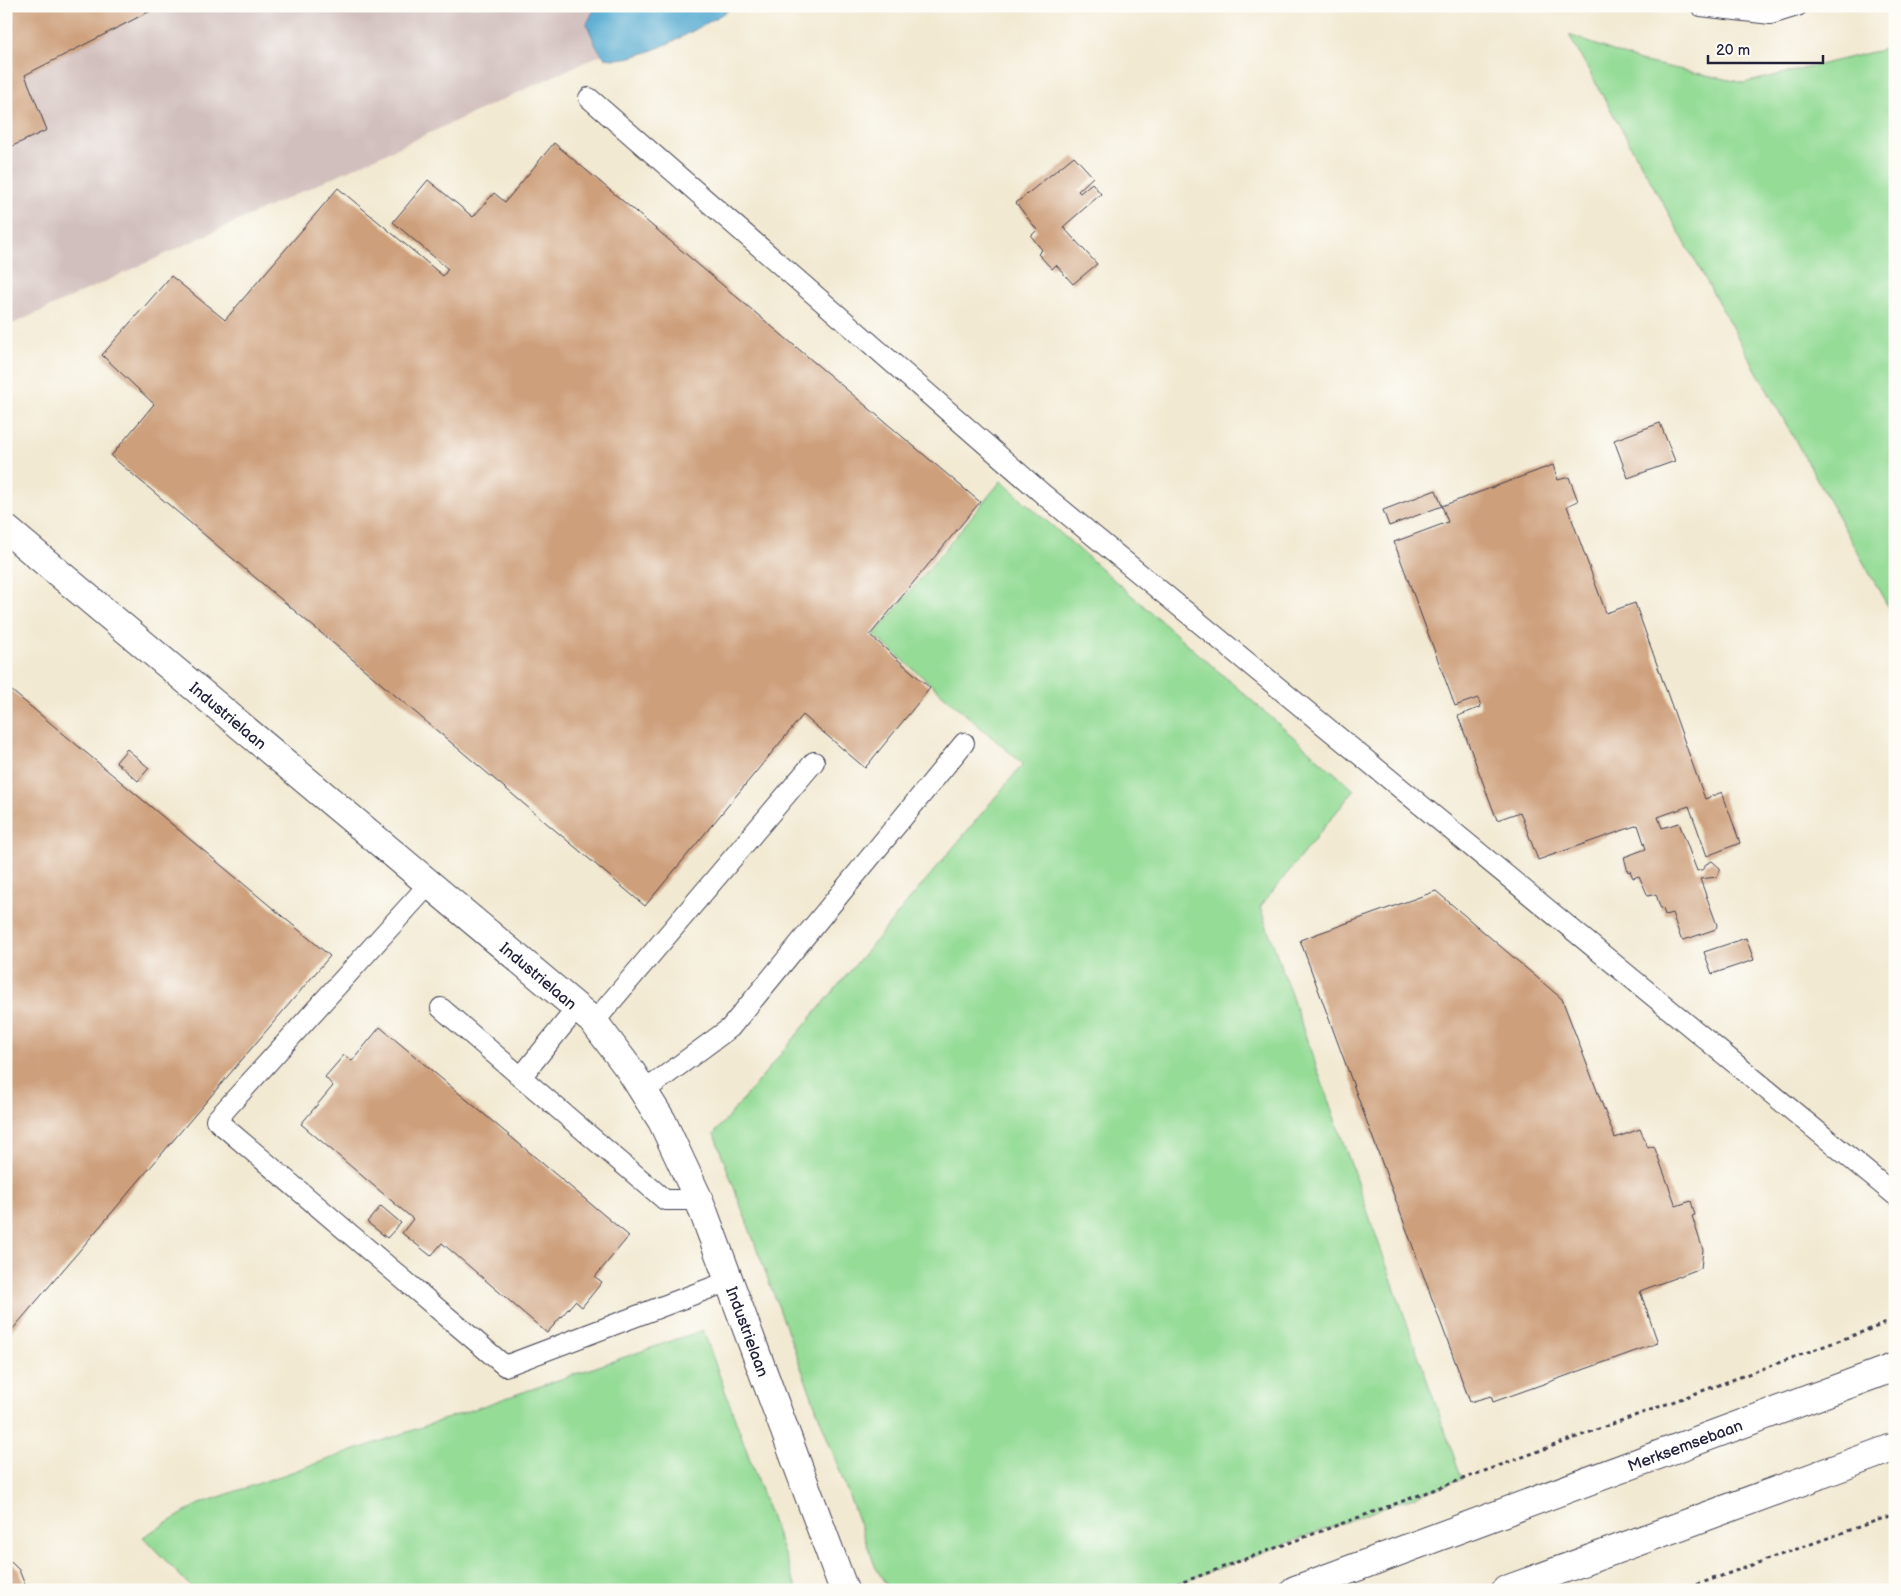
<svg xmlns="http://www.w3.org/2000/svg" width="1901" height="1596" font-family="'Balsamiq Sans',sans-serif">
  <style>
    .industrial { fill: #d1bfbd }
    .green { fill: #95dc97; stroke: #5c7f69 }
    .water { fill: #55abd1; stroke: #3c6686 }
    .building { fill: #cd9f7a }
    .lines { fill: none; stroke-linecap: round; stroke-linejoin: round }
    .lane-casing { stroke: #414052; stroke-width: 22 }
    .street-casing { stroke: #414052; stroke-width: 30 }
    .primary-casing { stroke: #414052; stroke-width: 30 }
    .path { stroke: #414052; stroke-width: 3; stroke-dasharray: 4 4; stroke-linecap: butt }
    .lane { stroke: #fff; stroke-width: 20 }
    .street { stroke: #fff; stroke-width: 28 }
    .primary { stroke: #fff; stroke-width: 28 }
    .labels { text-anchor: middle; stroke-width: 5; stroke-linejoin: round; paint-order: stroke }
    .street-label { font-size: 16px; fill: #22223b; stroke: #fdfcf7 }
  </style>
  <rect width="100%" height="100%" fill="#fdfcf7"/>
  <filter id="ink" filterUnits="userSpaceOnUse"><feTurbulence type="fractalNoise" baseFrequency=".02" numOctaves="2"/><feDisplacementMap in="SourceGraphic" scale="10" xChannelSelector="R" yChannelSelector="G"/><feConvolveMatrix kernelMatrix="1 2 1 2 8 2 1 2 1" color-interpolation-filters="sRGB"/></filter>
  <filter id="wash" filterUnits="userSpaceOnUse"><feTurbulence type="fractalNoise" baseFrequency=".0096" numOctaves="4" result="noise"/><feDisplacementMap in="SourceGraphic" scale="20" xChannelSelector="R" yChannelSelector="G"/><feGaussianBlur stdDeviation="1.12" result="paint"/><feColorMatrix in="noise" values="0 0 0 0 0 0 0 0 0 0 0 0 0 0 0 0 0 1.4 0 .05"/><feComposite in="paint" operator="in"/></filter>
  <g filter="url(#wash)">
    <rect width="100%" height="100%" fill="#f2e9d2"/>
    <polygon class="industrial" points="6,6 707,6 6,327"/>
    <g class="green">
      <polygon points="1569,35 1640,61 1744,83 1881,50 1895,44 1895,619"/>
      <polygon points="1001,481 1354,790 1260,907 1462,1479 1160,1590 889,1590 875,1566 714,1134 1023,764 874,635"/>
      <polygon points="703,1330 797,1590 194,1590 143,1537 199,1504"/>
    </g>
    <path class="water" d="M596 6H735C706 24 639 66 605 58L596 46 587 24Z"/>
    <g id="blocks">
      <g class="building">
        <polygon points="6,6 160,6 25,75 47,130 6,149"/>
        <polygon points="554,143 980,502 870,635 930,688 865,768 803,715 645,906 111,456 154,404 102,355 171,276 225,320 338,188 443,276 448,269 393,222 428,180 473,217 494,193 505,202"/>
        <polygon points="1074,156 1093,177 1078,191 1080,193 1092,183 1101,194 1063,227 1097,264 1073,284 1056,265 1052,269 1038,254 1042,250 1031,236 1037,230 1016,203"/>
        <polygon points="1660,423 1675,461 1628,478 1614,440"/>
        <polygon points="1553,465 1558,480 1569,477 1578,501 1567,506 1606,613 1635,603 1705,799 1722,792 1740,843 1707,856 1689,806 1658,817 1662,828 1679,823 1697,871 1704,869 1706,864 1712,861 1720,868 1717,877 1700,879 1717,925 1716,929 1684,940 1681,939 1672,913 1665,915 1663,909 1661,910 1656,894 1648,896 1639,876 1633,878 1630,871 1628,872 1624,857 1646,849 1638,825 1538,860 1520,812 1497,820 1458,716 1481,707 1478,698 1455,706 1394,542 1448,522 1442,506"/>
        <polygon points="1436,490 1442,506 1389,526 1383,510"/>
        <polygon points="6,686 330,956 6,1337"/>
        <polygon points="127,749 149,768 138,781 116,762"/>
        <polygon points="1436,891 1562,999 1615,1138 1640,1129 1648,1148 1654,1146 1676,1206 1691,1201 1695,1215 1692,1216 1703,1250 1701,1268 1640,1291 1658,1343 1493,1402 1491,1396 1470,1402 1300,940"/>
        <polygon points="1746,938 1754,960 1712,974 1704,952"/>
        <polygon points="380,1027 629,1236 595,1277 602,1282 582,1307 575,1301 547,1333 442,1243 431,1256 402,1233 413,1219 301,1124 333,1086 325,1077 344,1055 352,1061"/>
        <polygon points="381,1206 401,1223 387,1238 367,1222"/>
        <polygon points="6,1557 19,1570 27,1590 6,1590"/>
      </g>
    </g>
  </g>
  <g filter="url(#ink)">
    <use href="#blocks" fill-opacity="0" stroke="#414052" stroke-width="1"/>
    <g class="lines">
      <defs>
        <g id="lane">
          <polyline points="1701,6 1771,14 1797,6"/>
          <polyline points="589,98 1044,495 1895,1195"/>
          <polyline points="430,883 216,1120 505,1366 729,1281"/>
          <polyline points="441,1008 521,1077 577,1008"/>
          <polyline points="594,1022 814,762"/>
          <polyline points="521,1077 665,1200 699,1200"/>
          <polyline points="643,1092 730,1028 964,743"/>
        </g>
        <g id="street">
          <path id="s1" d="M6 529 594 1022 630 1070 662 1121 699 1200 844 1590"/>
        </g>
        <g id="primary">
          <path id="s2" d="M1295 1590 1895 1367"/>
          <polyline points="1506,1590 1895,1447"/>
        </g>
      </defs>
      <use href="#lane" class="lane-casing"/>
      <use href="#street" class="street-casing"/>
      <use href="#primary" class="primary-casing"/>
      <g class="path">
        <polyline points="1161,1590 1895,1320"/>
        <polyline points="1682,1590 1895,1514"/>
      </g>
      <use href="#lane" class="lane"/>
      <use href="#street" class="street"/>
      <use href="#primary" class="primary"/>
    </g>
  </g>
  <g class="labels">
    <g class="street-label">
      <text dy="6" stroke="none"><textPath href="#s1" startOffset="290">Industrielaan</textPath></text>
      <text dy="6" stroke="none"><textPath href="#s1" startOffset="695">Industrielaan</textPath></text>
      <text dy="6" stroke="none"><textPath href="#s1" startOffset="1115">Industrielaan</textPath></text>
      <text dy="6" stroke="none"><textPath href="#s2" startOffset="416">Merksemsebaan</textPath></text>
    </g>
  </g>
  <rect width="1901" height="1596" fill="none" stroke="#fdfcf7" stroke-width="25"/>
  <path d="M1708 55v8h115v-8" fill="none" stroke="#22223b" stroke-width="2.5"/>
  <text x="1716" y="55" font-size="15" fill="#22223b" stroke="#fdfcf7" stroke-width="4" paint-order="stroke">20 m</text>
</svg>
